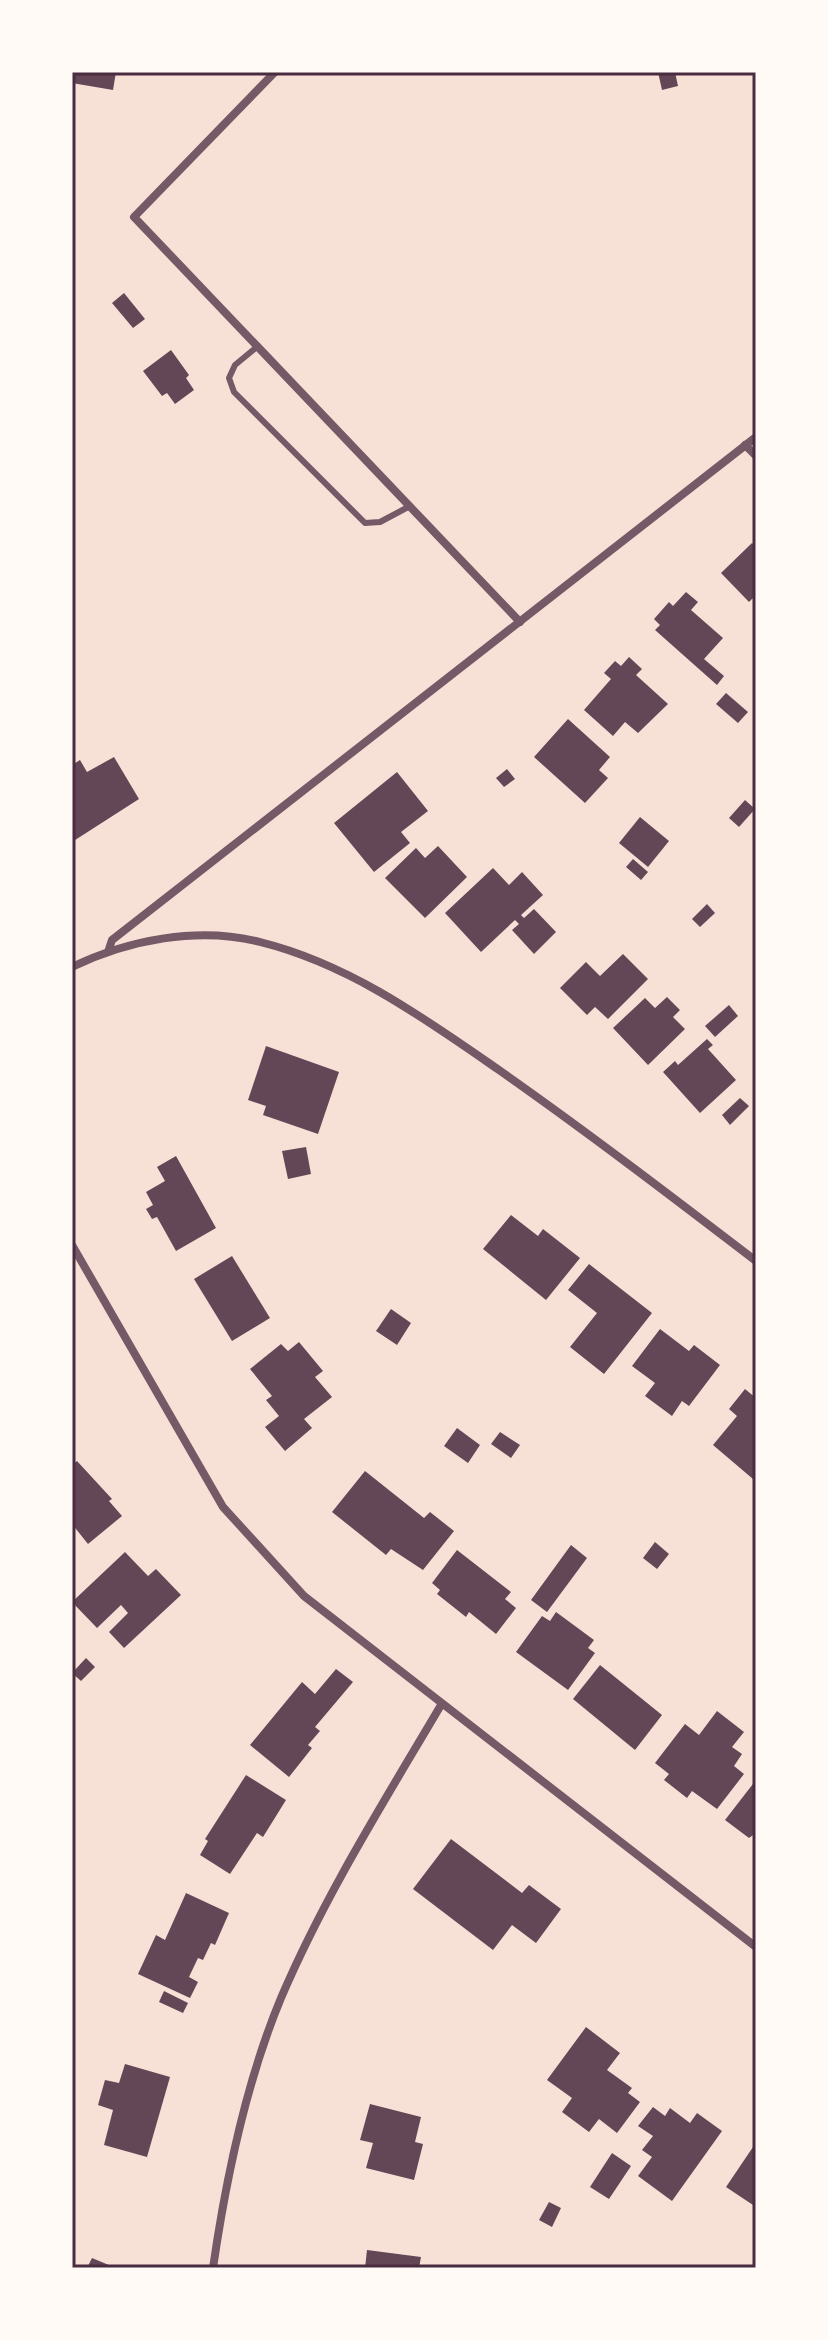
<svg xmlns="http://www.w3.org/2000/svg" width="828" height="2340" font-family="Mulish,sans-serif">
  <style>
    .building { fill: #644757 }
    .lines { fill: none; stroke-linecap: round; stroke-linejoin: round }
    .service { stroke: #755966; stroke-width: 6 }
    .minor { stroke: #755966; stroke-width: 8 }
    .neatline { fill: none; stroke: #4a2c40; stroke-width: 3 }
  </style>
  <rect width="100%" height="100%" fill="#f7e1d7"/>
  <g class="building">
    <polygon points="72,72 116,72 113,90 72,83"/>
    <polygon points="658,72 675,72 678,86 662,90"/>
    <polygon points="124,293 145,319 133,328 112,303"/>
    <polygon points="171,350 189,375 186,378 194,390 175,404 167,393 162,396 143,371"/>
    <polygon points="752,543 756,547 756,595 749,602 721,573"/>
    <polygon points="686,592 698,602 691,610 723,638 704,659 724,676 717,685 655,630 660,625 654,619 669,602 673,606"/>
    <polygon points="629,657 642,669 636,675 668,704 638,733 625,722 613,736 584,710 611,679 604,673 615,661 621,666"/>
    <polygon points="726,693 748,712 738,723 716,704"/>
    <polygon points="568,719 610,757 599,770 608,778 585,803 534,757"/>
    <polygon points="114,757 139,799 72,842 72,765 80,760 87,772"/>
    <polygon points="507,769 515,779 504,787 496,778"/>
    <polygon points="397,772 428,811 401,832 410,843 374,872 334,823"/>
    <polygon points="745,800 755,809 739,827 729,818"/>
    <polygon points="640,817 669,841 648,867 619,843"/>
    <polygon points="438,846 467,877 425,918 385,878 416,848 425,858"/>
    <polygon points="633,859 648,872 641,880 626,867"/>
    <polygon points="493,868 509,885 522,872 543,895 521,915 524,918 534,909 556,932 534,954 512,930 519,924 515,920 481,952 445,913"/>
    <polygon points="707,904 715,913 700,927 692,919"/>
    <polygon points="623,954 648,979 608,1019 595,1007 587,1015 560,988 586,962 600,976"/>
    <polygon points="667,997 680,1010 673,1017 685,1029 648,1065 613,1028 645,998 655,1008"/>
    <polygon points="729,1005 738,1016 715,1037 705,1026"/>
    <polygon points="707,1039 713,1045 708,1049 736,1080 700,1113 663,1072 675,1061 678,1065"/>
    <polygon points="266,1046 339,1072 318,1134 263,1115 266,1106 248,1100"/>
    <polygon points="740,1098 749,1106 730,1125 722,1115"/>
    <polygon points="306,1147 311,1174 288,1179 282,1151"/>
    <polygon points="176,1156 216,1228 176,1251 157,1217 152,1219 146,1209 153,1205 146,1192 165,1181 157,1167"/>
    <polygon points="511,1215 538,1236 543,1229 580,1258 546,1300 483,1249"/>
    <polygon points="232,1256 270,1318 232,1341 194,1279"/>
    <polygon points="589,1264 652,1313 604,1374 570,1347 597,1313 568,1290"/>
    <polygon points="391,1309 411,1323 397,1345 376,1331"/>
    <polygon points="660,1329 689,1351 694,1345 720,1365 689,1406 682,1401 672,1416 645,1396 655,1383 632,1366"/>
    <polygon points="299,1342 323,1371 315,1377 332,1397 304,1419 312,1428 285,1451 265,1427 279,1416 266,1400 272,1396 250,1369 281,1344 288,1351"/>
    <polygon points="745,1389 756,1398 753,1479 713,1445 737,1416 729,1409"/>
    <polygon points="457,1428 480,1445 468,1463 444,1446"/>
    <polygon points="500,1432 520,1445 511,1458 491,1444"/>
    <polygon points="77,1461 112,1499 109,1501 122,1516 88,1544 72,1524 72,1465"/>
    <polygon points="365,1471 424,1518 430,1512 454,1531 423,1570 391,1549 386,1555 332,1512"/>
    <polygon points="655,1542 669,1554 657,1569 643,1558"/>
    <polygon points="571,1545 587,1558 547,1612 531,1600"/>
    <polygon points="457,1550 511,1592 505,1599 516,1608 496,1634 469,1612 466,1617 437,1594 440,1590 432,1583"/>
    <polygon points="125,1552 148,1576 156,1569 181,1595 124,1648 109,1632 128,1613 121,1605 97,1628 72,1602"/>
    <polygon points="556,1612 594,1640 588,1648 595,1653 568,1690 516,1652 542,1616 550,1621"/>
    <polygon points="86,1658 95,1667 81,1681 72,1673"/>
    <polygon points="600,1665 662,1715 635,1750 573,1699"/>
    <polygon points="336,1669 353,1682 315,1727 320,1731 308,1745 312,1748 289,1777 250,1745 302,1682 315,1694"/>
    <polygon points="717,1711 744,1732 732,1747 742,1754 734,1766 744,1774 717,1809 692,1791 687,1798 664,1780 669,1774 655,1763 685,1724 699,1735"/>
    <polygon points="246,1775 286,1800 263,1837 257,1833 230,1874 200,1855 208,1841 205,1839"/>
    <polygon points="756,1780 756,1833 749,1838 725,1820"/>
    <polygon points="451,1839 522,1893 529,1885 561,1909 536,1943 512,1925 493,1950 413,1889"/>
    <polygon points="186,1893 229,1913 215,1945 211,1943 203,1960 198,1958 189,1977 198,1982 190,1998 138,1974 156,1935 165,1940"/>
    <polygon points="164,1991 188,2003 183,2013 159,2002"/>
    <polygon points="586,2027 620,2053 607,2070 632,2088 628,2093 640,2102 617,2133 599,2119 589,2132 562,2112 572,2098 547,2080"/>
    <polygon points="125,2064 170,2077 147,2157 104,2145 113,2110 98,2105 105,2080 119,2083"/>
    <polygon points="370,2104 421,2117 415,2142 423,2144 414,2180 366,2168 373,2143 360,2140"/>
    <polygon points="653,2107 665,2116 670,2108 690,2123 697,2113 722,2131 672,2201 638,2176 652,2157 642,2150 653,2136 638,2126"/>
    <polygon points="753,2147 756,2149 756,2207 726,2187"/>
    <polygon points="612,2153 631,2166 609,2199 590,2187"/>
    <polygon points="549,2202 561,2208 552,2227 539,2220"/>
    <polygon points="367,2250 421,2257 419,2268 365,2268"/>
    <polygon points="92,2258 116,2268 87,2268"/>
  </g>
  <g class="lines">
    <polyline class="service" points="258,346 235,365 229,378 234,392 365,523 380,522 410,506"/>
    <g class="minor">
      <polyline points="275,72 134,217 520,622"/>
      <polyline points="745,445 756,456"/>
      <polyline points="109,949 112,940 756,437"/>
      <path d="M72 967C128 940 198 926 260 942 349 964 424 1018 499 1070 586 1131 671 1196 756 1261"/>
      <polyline points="72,1245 223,1507 304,1596 756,1947"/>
      <path d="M213 2268C226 2178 246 2082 281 1998 325 1895 385 1800 441 1705"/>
    </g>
  </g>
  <rect width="828" height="2340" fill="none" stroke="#fffaf5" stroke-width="148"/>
  <rect x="74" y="74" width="680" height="2192" class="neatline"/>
</svg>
